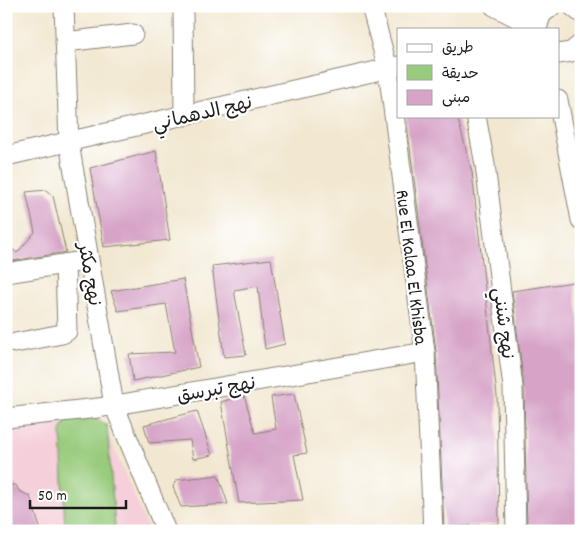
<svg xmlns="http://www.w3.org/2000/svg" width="587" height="537" font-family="Dekko,'Playpen Sans Arabic',sans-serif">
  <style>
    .built { fill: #f5cfd9 }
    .green { fill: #98cb7c; stroke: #5a744c }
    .building { fill: #d7a4c8 }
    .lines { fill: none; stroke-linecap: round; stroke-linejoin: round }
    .minor-casing { stroke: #878276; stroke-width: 21 }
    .minor { stroke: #fff; stroke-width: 19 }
    .labels { text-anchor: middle; stroke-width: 4.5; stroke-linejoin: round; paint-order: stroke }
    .street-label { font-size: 19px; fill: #1c1c1c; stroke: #fff }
  </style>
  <rect width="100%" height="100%" fill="#fff"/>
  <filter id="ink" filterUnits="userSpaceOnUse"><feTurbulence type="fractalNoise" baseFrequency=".02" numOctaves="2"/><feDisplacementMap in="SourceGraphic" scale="10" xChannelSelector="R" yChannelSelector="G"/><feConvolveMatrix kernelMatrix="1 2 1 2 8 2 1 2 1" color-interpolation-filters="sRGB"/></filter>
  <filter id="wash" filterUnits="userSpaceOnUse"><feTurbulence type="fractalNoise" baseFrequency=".0096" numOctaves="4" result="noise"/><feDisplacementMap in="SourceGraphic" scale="20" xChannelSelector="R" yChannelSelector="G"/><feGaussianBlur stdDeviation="1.12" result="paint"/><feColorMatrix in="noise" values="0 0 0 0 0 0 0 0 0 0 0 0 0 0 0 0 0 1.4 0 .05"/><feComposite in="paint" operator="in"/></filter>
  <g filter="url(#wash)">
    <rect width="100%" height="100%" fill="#f2e8d1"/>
    <polygon class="built" points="98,411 149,531 6,531 6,423"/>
    <polygon class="green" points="94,417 107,425 115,527 112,531 65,531 61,431 66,421"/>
    <g id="blocks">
      <g class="building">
        <polygon points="406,116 457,116 472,172 497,396 499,524 444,527 436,351"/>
        <polygon points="156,151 170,240 104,247 90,168"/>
        <polygon points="46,190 53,196 66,252 6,262 6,244 17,253 35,232 26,192"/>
        <polygon points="271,259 285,344 265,349 258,286 234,290 246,355 224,357 212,266"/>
        <polygon points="183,279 199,367 133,381 129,354 175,352 166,304 118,311 111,291"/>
        <polygon points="574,282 581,336 581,531 527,531 524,387 512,291"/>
        <polygon points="294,394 307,453 294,455 303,500 239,503 221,402 244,395 255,433 276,429 271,397"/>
        <polygon points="197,411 212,455 193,459 190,440 149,443 144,425"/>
        <polygon points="218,475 228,504 181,507 173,487 176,480"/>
        <polygon points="6,485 16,485 19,491 30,496 41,531 6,531"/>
      </g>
    </g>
  </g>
  <g filter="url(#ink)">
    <use href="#blocks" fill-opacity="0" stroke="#878276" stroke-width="1"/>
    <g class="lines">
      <defs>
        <g id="minor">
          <polyline points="64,6 69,143 114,405 166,531"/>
          <polyline points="183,6 184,116"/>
          <polyline points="371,6 388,69 425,352 433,531"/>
          <polyline points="494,6 537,28"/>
          <polyline points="525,6 540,16"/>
          <polyline points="572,6 581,13"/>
          <polyline points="537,29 541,15 552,6"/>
          <polyline points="65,42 133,34"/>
          <polyline points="558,54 571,52 581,44"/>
          <polyline points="558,100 581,220"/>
          <polyline points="476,116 485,165 513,387 516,531"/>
          <polyline points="6,156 398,66"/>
          <polyline points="6,273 77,262"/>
          <polyline points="15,343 62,334 67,331 65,264"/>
          <polyline points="6,418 98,408 425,352"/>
        </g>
      </defs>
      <use href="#minor" class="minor-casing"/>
      <use href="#minor" class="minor"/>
    </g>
  </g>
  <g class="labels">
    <g class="street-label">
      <text transform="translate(202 112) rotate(-13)" y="7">نهج الدهماني</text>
      <text transform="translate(413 267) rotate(83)" y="7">Rue El Kalaa El Khisba</text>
      <text transform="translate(91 274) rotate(80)" y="7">نهج مكثر</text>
      <text transform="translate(505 323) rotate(83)" y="7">نهج شنني</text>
      <text transform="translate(216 388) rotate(-10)" y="7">نهج تبرسق</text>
    </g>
  </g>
  <rect width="587" height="537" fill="none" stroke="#fff" stroke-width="25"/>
  <rect x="397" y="28" width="162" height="90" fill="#ffffff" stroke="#a4a4a4"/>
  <rect x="407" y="44" width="25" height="8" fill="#ffffff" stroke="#a4a4a4"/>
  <text x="442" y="52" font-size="15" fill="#1c1c1c">طريق</text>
  <rect x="407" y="65" width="25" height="15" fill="#98cb7c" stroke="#a4a4a4"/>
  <text x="442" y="78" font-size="15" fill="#1c1c1c">حديقة</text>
  <rect x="407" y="90" width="25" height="15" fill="#d7a4c8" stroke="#a4a4a4"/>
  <text x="442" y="102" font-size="15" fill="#1c1c1c">مبنى</text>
  <path d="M30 500v8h96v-8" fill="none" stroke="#1c1c1c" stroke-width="2.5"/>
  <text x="38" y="500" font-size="15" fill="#1c1c1c" stroke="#ffffff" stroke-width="4" paint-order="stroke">50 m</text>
</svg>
